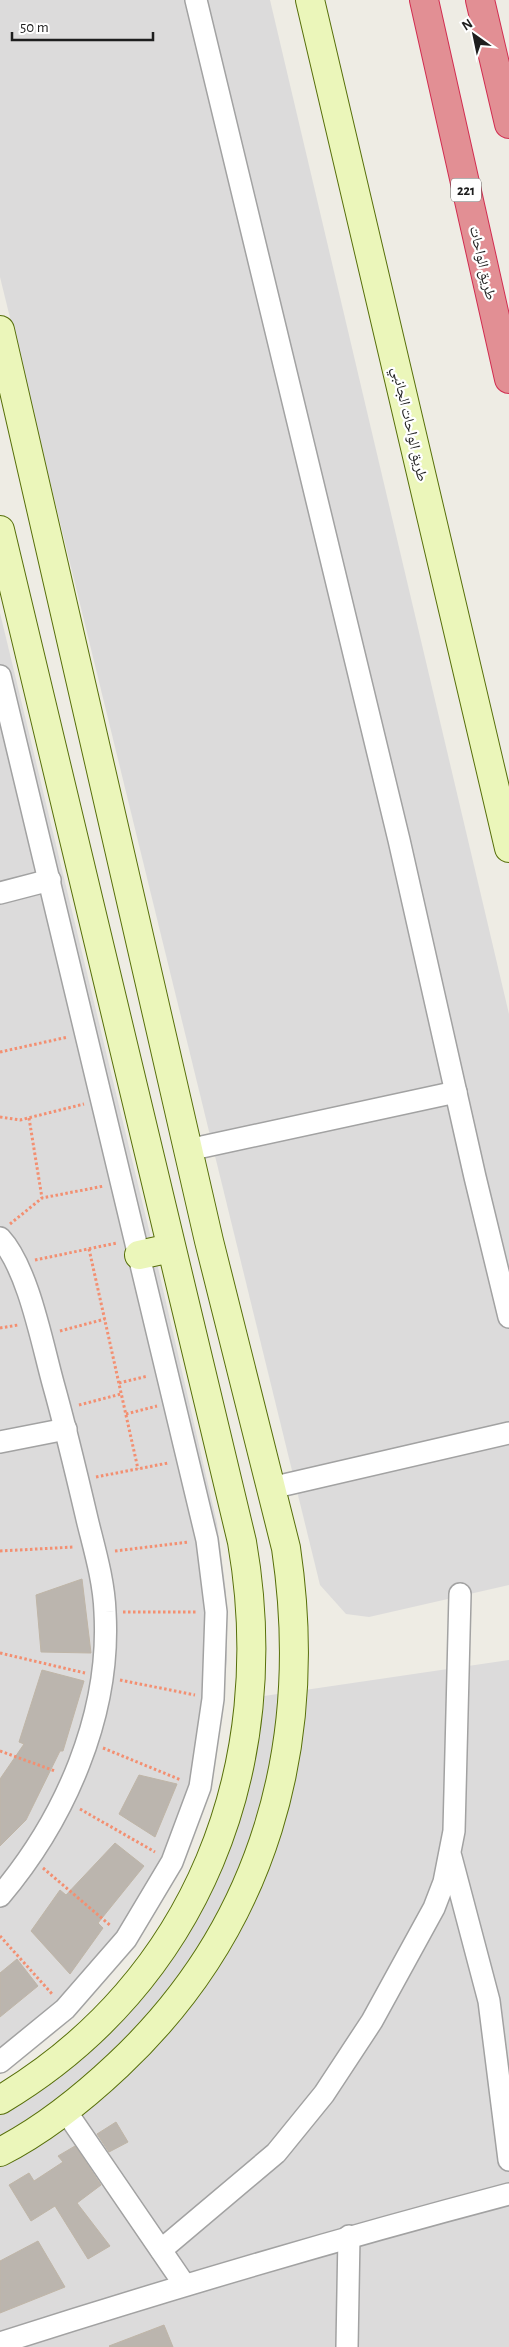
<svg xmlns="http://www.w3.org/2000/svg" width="509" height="2347" font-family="'Alegreya Sans','Noto Naskh Arabic',sans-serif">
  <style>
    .residential { fill: #dcdbdb }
    .building { fill: #bbb5ae; stroke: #bfb5a7 }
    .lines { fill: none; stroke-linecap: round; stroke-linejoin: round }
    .street-casing { stroke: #a2a2a2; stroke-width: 24 }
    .secondary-casing { stroke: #576f0a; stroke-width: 30 }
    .highway-casing { stroke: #d12d50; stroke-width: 30 }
    .path { stroke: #f38f71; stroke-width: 3; stroke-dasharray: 2.5 2.5; stroke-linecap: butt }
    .street { stroke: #fff; stroke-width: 21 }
    .secondary { stroke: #ebf6ba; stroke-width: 28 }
    .highway { stroke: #e28f94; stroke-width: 28 }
    .labels { text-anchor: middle; stroke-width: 4.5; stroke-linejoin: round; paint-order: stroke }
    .shield { fill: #fff; stroke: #626262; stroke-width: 1 }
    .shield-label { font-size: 14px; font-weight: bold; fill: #1e1e1e }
    .street-label { font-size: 15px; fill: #1e1e1e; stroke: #fff }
  </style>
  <rect width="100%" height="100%" fill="#eeece4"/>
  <g class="residential">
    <polygon points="0,0 270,0 509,1014 509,1585 369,1617 346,1614 320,1585 0,277"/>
    <polygon points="0,613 156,1259 217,1523 226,1592 227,1660 222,1700 172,1861 73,1994 0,2054"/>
    <polygon points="509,1660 509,2347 0,2347 0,2104 114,2018 250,1775 264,1696"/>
  </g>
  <g class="building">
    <polygon points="82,1579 91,1653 41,1652 36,1595"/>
    <polygon points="42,1670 84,1681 63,1751 60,1751 26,1820 0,1846 0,1779 24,1744 19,1742"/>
    <polygon points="139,1775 177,1784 155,1837 119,1814"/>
    <polygon points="115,1843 144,1866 98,1923 103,1928 70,1974 31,1931 60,1890 66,1895"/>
    <polygon points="17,1959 38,1986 0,2017 0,1973"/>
    <polygon points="116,2122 128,2142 109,2152 97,2134"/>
    <polygon points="75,2146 101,2185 77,2203 110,2246 88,2259 55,2206 31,2221 9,2185 29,2173 34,2181 63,2162 58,2156"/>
    <polygon points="38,2241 65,2287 0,2313 0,2261"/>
    <polygon points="164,2325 173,2347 110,2347 109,2346"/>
  </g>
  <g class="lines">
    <defs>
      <g id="street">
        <polyline points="196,0 399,840 475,1177 509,1317"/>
        <polyline points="0,676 207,1540 216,1612 213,1699 200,1787 172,1862 126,1939 65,2009 0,2062"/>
        <polyline points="0,893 50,880"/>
        <polyline points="188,1150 456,1092"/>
        <path d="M0 1238C28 1268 42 1343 53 1383 66 1429 77 1476 88 1523 95 1551 104 1582 105 1612 111 1715 65 1819 0 1896"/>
        <polyline points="0,1442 66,1429"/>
        <polyline points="271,1488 509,1433"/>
        <polyline points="451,1857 489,2001 509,2160"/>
        <polyline points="65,2110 184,2284"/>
        <polyline points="161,2250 276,2153 324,2094 372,2021 434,1908 444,1882 454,1831 460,1594"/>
        <path d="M0 2343C169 2289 338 2239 509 2194"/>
        <polyline points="347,2347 349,2236"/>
      </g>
      <g id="secondary">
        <polyline points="310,0 509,848"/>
        <path d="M0 330 209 1241 286 1548C315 1744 265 1927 118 2065 83 2098 43 2130 0 2152"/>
        <path d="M0 530 242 1542C281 1766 198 1982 0 2100"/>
        <polyline points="139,1255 171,1248"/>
      </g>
      <g id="highway">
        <polyline points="424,0 509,379"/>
        <polyline points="480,0 509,124"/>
      </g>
    </defs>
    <use href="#street" class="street-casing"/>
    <use href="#secondary" class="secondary-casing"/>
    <use href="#highway" class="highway-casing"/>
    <g class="path">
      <polyline points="0,1052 68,1037"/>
      <polyline points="0,1117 20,1120 84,1104"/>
      <polyline points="29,1118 42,1198"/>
      <polyline points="10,1224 42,1198 104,1186"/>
      <polyline points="89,1249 138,1469"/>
      <polyline points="35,1260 117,1243"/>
      <polyline points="0,1328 18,1325"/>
      <polyline points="60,1331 105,1319"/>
      <polyline points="119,1383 148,1376"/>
      <polyline points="79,1405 121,1394"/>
      <polyline points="126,1414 157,1406"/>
      <polyline points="96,1477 168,1463"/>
      <polyline points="0,1551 74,1547"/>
      <polyline points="115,1551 189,1542"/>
      <polyline points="123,1612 197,1612"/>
      <polyline points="0,1653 85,1673"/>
      <polyline points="120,1680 195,1695"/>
      <polyline points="103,1748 181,1780"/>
      <polyline points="0,1751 55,1771"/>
      <polyline points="80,1809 155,1852"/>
      <polyline points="43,1868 111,1926"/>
      <polyline points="0,1936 53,1995"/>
    </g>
    <use href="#street" class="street"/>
    <use href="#secondary" class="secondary"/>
    <use href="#highway" class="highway"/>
  </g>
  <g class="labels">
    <rect class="shield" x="451" y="178.5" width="30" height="23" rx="4"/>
    <g class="shield-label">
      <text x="466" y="195">221</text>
    </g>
    <g class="street-label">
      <text transform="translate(483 263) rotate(77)" y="5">طريق الواحات</text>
      <text transform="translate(410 424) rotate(77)" y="5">طريق الواحات الجانبي</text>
    </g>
  </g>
  <g transform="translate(474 35) rotate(327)" stroke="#ffffff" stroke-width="4" paint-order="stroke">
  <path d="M0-4L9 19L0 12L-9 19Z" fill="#1e1e1e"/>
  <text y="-8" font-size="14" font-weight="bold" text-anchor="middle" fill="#1e1e1e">N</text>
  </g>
  <path d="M12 32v8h141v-8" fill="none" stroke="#1e1e1e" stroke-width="2.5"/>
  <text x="20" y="32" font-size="15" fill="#1e1e1e" stroke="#ffffff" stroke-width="4" paint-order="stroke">50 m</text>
</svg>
